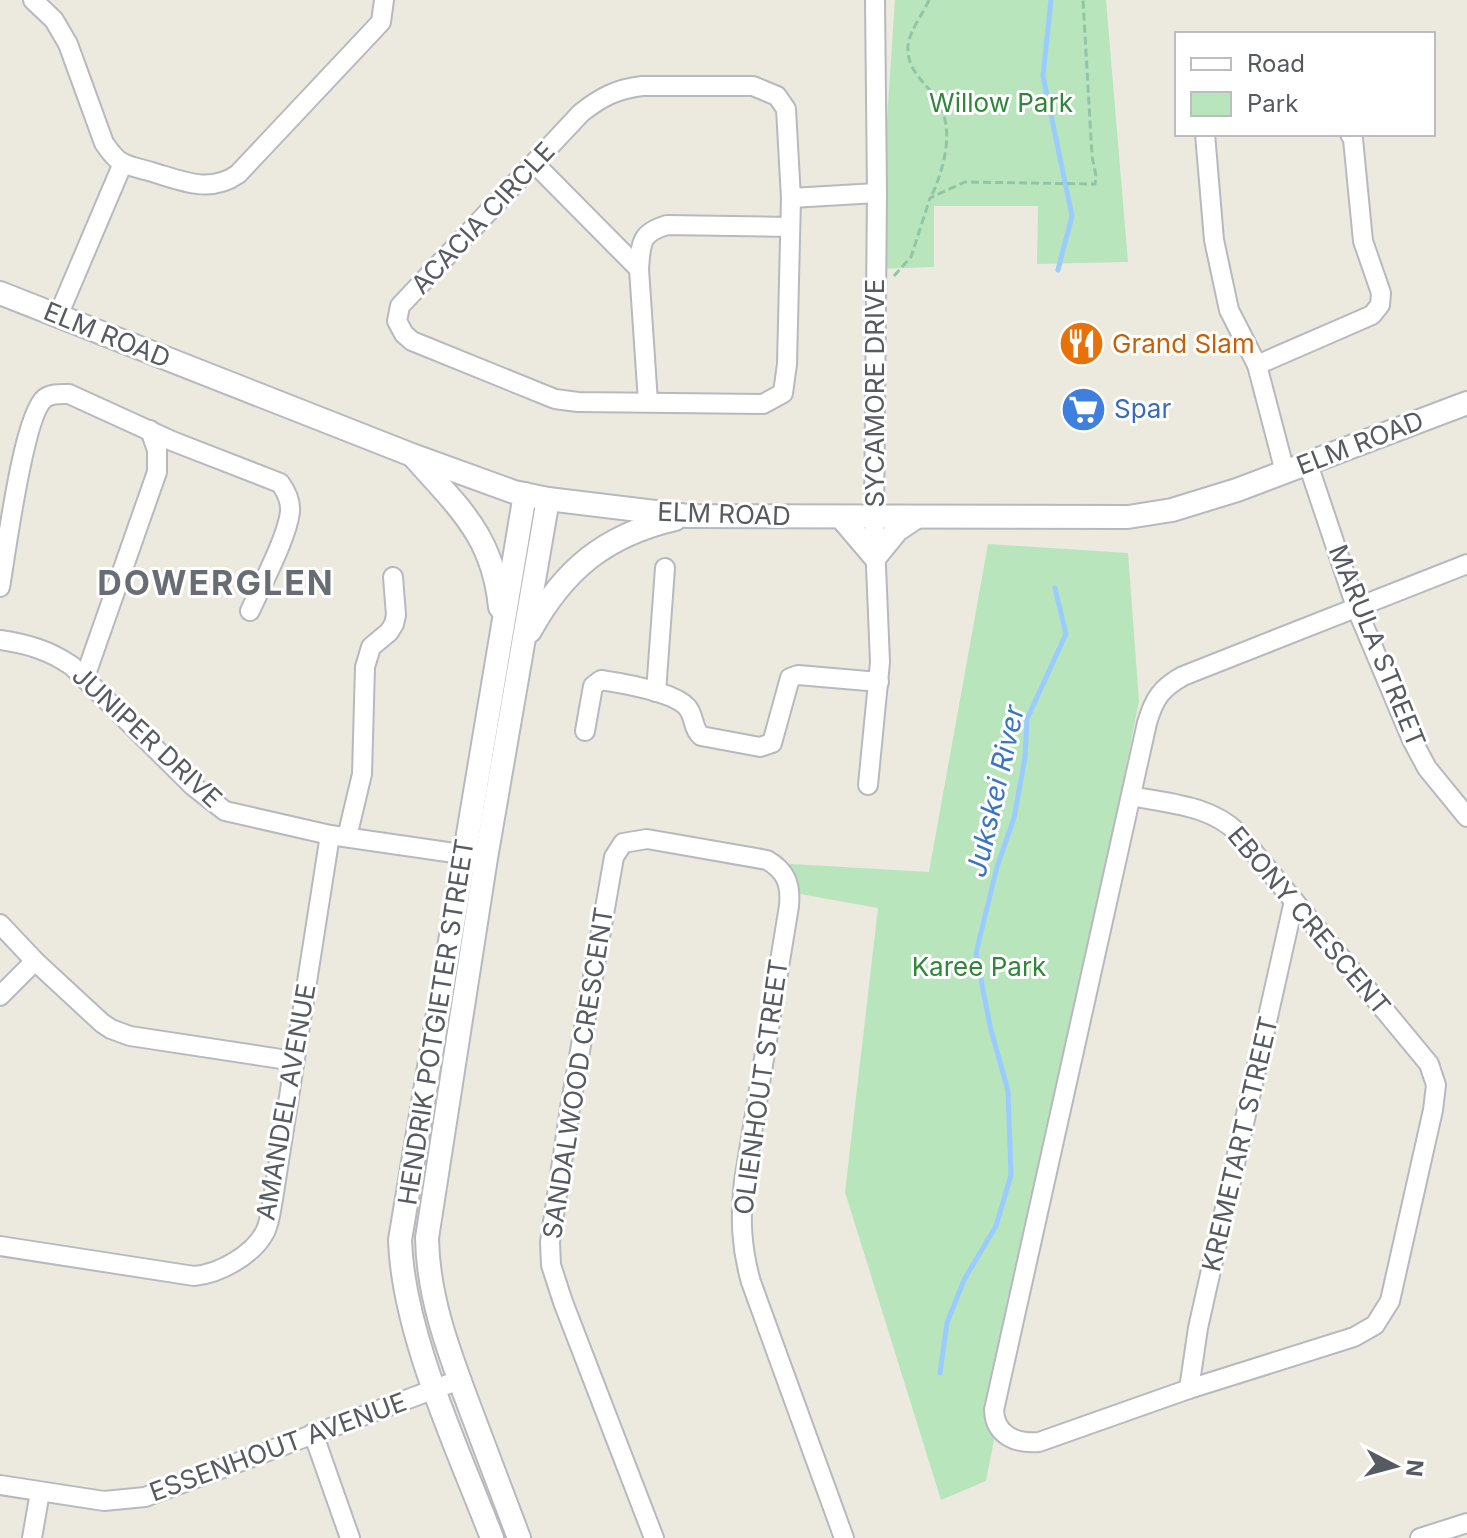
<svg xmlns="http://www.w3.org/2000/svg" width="1467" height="1538" font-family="Inter,sans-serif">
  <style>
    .green { fill: #b8e5bc }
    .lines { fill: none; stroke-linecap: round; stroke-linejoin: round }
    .stream { stroke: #9bccff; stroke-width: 5 }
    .minor-casing { stroke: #b7b9bf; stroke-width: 22 }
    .tertiary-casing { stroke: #b7b9bf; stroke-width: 26 }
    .path { stroke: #91c6a4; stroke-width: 3; stroke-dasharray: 8 4; stroke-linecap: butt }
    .minor { stroke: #fff; stroke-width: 18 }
    .tertiary { stroke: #fff; stroke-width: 22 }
    .labels { text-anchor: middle; stroke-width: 6; stroke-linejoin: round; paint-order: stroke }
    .park-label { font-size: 26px; fill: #30873a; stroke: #fff }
    .street-label { font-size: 26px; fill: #575b61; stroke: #fff }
    .food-label { font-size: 26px; fill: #c56008; stroke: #fff; text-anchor: start }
    .shop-label { font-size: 26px; fill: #366cbe; stroke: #fff; text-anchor: start }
    .water-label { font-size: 28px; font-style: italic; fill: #3974c7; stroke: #fff }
    .district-label { font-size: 34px; font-weight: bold; letter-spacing: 2px; fill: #686d73; stroke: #fff }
  </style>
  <rect width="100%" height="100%" fill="#eceade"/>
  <g class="green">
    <polygon points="895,0 1106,0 1128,262 1037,264 1038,206 934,206 934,267 877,269"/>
    <polygon points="988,544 1128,553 1139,701 986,1481 941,1500 845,1192 878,908 794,893 775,863 929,872"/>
  </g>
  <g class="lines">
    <g class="stream">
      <polyline points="1051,0 1043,76 1072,216 1058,270"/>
      <polyline points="940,1373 947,1323 964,1280 996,1226 1011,1175 1008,1091 990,1026 976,953 997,867 1014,818 1025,758 1027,719 1066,634 1055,588"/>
    </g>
    <defs>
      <g id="minor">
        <path d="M33 0 54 20 68 44 104 143C109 150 114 158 121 162 130 167 142 169 152 172 182 181 210 194 238 174L381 22 384 0"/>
        <path d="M642 86H753L777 96 786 109 791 198 787 364 783 393 763 404 578 402 555 399 412 341 404 334 397 321 400 306 581 113C601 97 617 89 642 86Z"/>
        <polyline points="1205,134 1214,240 1229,310 1257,365 1285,472"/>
        <polyline points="535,164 639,269"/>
        <polyline points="791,198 877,193"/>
        <polyline points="58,316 123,163"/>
        <polyline points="1257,365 1372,315 1380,305 1381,293 1363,241 1353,139 1350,134"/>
        <path d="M648 402 639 269C641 243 640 233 667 225L790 227"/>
        <polyline points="1308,464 1356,607 1412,740 1427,768 1467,817"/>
        <path d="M0 587C6 554 23 415 45 398 52 393 61 394 69 394L172 441 280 483C286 491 291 501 290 512 287 538 261 586 250 611"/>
        <path d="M0 640C27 644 49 650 72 666L193 786 225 811 330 835 475 856"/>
        <polyline points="85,677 157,472 157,450 150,430"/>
        <polyline points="656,692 665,568"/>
        <path d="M585 731 593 686 601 680C621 683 674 692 687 707 695 716 692 728 701 736L760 747 772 743 790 678 798 675 879 682"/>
        <polyline points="868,785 880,662 874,518 877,193 875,0"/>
        <path d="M1132 796C1169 804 1209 805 1237 832L1429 1064 1436 1085 1433 1110 1390 1301 1375 1325 1354 1337 1189 1389 1039 1442C1017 1444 995 1436 994 1410L1147 723C1154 699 1161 688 1183 676L1467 564"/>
        <polyline points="347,837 362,774 365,667 371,647 389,632 394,624 396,615 393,577"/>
        <polyline points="0,924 35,961 102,1023 111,1029 130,1036 294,1061"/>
        <polyline points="0,996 35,961"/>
        <path d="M0 1246 194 1276C219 1274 253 1255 265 1232 270 1222 271 1210 273 1199L330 835"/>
        <polyline points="1189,1389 1198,1328 1294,901"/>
        <polyline points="313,1433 350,1538"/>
        <polyline points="0,1485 104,1501 145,1497 459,1380"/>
        <polyline points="32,1538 40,1492"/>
        <path d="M654 1538 563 1302 551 1265 550 1242 570 1108 614 857 623 843 647 839 767 860C786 871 791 884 789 906L744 1181C740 1217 741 1247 751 1282L844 1538"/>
        <polyline points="1420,1538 1467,1523"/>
      </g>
      <g id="tertiary">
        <polyline points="0,293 412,455 514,492 548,499 688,516 1128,517 1172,510 1237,490 1467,403"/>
        <path d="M414 457C459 508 493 536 500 607"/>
        <polyline points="841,517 875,557 897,530 915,518"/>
        <path d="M530 631C564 569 606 535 675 519"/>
        <path d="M492 1538C458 1449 403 1334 400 1240L525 494"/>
        <path d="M519 1538C503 1496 487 1453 471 1411 450 1355 428 1299 427 1238L486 858 548 499"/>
      </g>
    </defs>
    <use href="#minor" class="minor-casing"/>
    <use href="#tertiary" class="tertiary-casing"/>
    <g class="path">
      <path d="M929 0C923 14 910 30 908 45 906 72 926 81 938 102 955 130 944 169 931 197"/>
      <polyline points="894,276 911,257 930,198 965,182 1095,184 1096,176 1092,156 1083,0"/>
    </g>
    <use href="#minor" class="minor"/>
    <use href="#tertiary" class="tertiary"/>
  </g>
  <defs>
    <symbol id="restaurant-disc" viewBox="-11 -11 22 22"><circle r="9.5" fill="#e8710a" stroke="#fff"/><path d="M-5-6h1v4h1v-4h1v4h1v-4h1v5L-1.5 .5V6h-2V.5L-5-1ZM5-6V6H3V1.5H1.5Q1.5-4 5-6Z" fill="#fff"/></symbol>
    <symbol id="supermarket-disc" viewBox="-11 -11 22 22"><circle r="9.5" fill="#3f7fe0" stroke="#fff"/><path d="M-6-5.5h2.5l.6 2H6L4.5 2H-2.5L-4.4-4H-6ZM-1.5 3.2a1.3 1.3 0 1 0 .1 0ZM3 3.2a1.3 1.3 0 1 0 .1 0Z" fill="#fff"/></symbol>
  </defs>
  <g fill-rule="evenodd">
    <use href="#restaurant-disc" x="1056" y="318" width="51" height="51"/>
    <use href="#supermarket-disc" x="1058" y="384" width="51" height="51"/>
  </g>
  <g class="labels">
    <g class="park-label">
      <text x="1001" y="112">Willow Park</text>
      <text x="979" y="976">Karee Park</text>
    </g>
    <g class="street-label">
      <text transform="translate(483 218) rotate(-47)" y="9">ACACIA CIRCLE</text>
      <text transform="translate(107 335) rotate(22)" y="9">ELM ROAD</text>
      <text transform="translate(875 393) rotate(-90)" y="9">SYCAMORE DRIVE</text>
      <text transform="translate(1360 443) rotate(-21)" y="9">ELM ROAD</text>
      <text transform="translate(724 514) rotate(2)" y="9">ELM ROAD</text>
      <text transform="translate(1377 646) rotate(68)" y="9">MARULA STREET</text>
      <text transform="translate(147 737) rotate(43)" y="9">JUNIPER DRIVE</text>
      <text transform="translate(1309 921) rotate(50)" y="9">EBONY CRESCENT</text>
      <text transform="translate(436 1022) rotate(-81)" y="9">HENDRIK POTGIETER STREET</text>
      <text transform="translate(578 1073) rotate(-81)" y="9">SANDALWOOD CRESCENT</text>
      <text transform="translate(761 1087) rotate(-82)" y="9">OLIENHOUT STREET</text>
      <text transform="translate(286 1102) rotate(-80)" y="9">AMANDEL AVENUE</text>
      <text transform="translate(1240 1144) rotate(-77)" y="9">KREMETART STREET</text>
      <text transform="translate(278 1447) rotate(-20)" y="9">ESSENHOUT AVENUE</text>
    </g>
    <g class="food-label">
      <text x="1112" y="353">Grand Slam</text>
    </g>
    <g class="shop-label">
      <text x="1114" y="418">Spar</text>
    </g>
    <g class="water-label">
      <text transform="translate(995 791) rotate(-77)" y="10">Jukskei River</text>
    </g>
    <g class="district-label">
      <text x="216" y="595">DOWERGLEN</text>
    </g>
  </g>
  <rect x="1175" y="32" width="260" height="104" fill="#ffffff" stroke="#bcbdc0" stroke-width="2"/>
  <rect x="1191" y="58" width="40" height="12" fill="#ffffff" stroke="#bcbdc0" stroke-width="2"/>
  <text x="1247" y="72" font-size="24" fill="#575b61">Road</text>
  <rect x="1191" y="92" width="40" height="24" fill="#b8e5bc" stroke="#bcbdc0" stroke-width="2"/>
  <text x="1247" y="112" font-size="24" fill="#575b61">Park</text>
  <g transform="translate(1395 1466) rotate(96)" stroke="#ffffff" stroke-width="6" paint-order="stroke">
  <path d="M0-6L14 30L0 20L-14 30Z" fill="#575b61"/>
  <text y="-12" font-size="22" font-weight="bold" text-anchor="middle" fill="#575b61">N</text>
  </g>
</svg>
